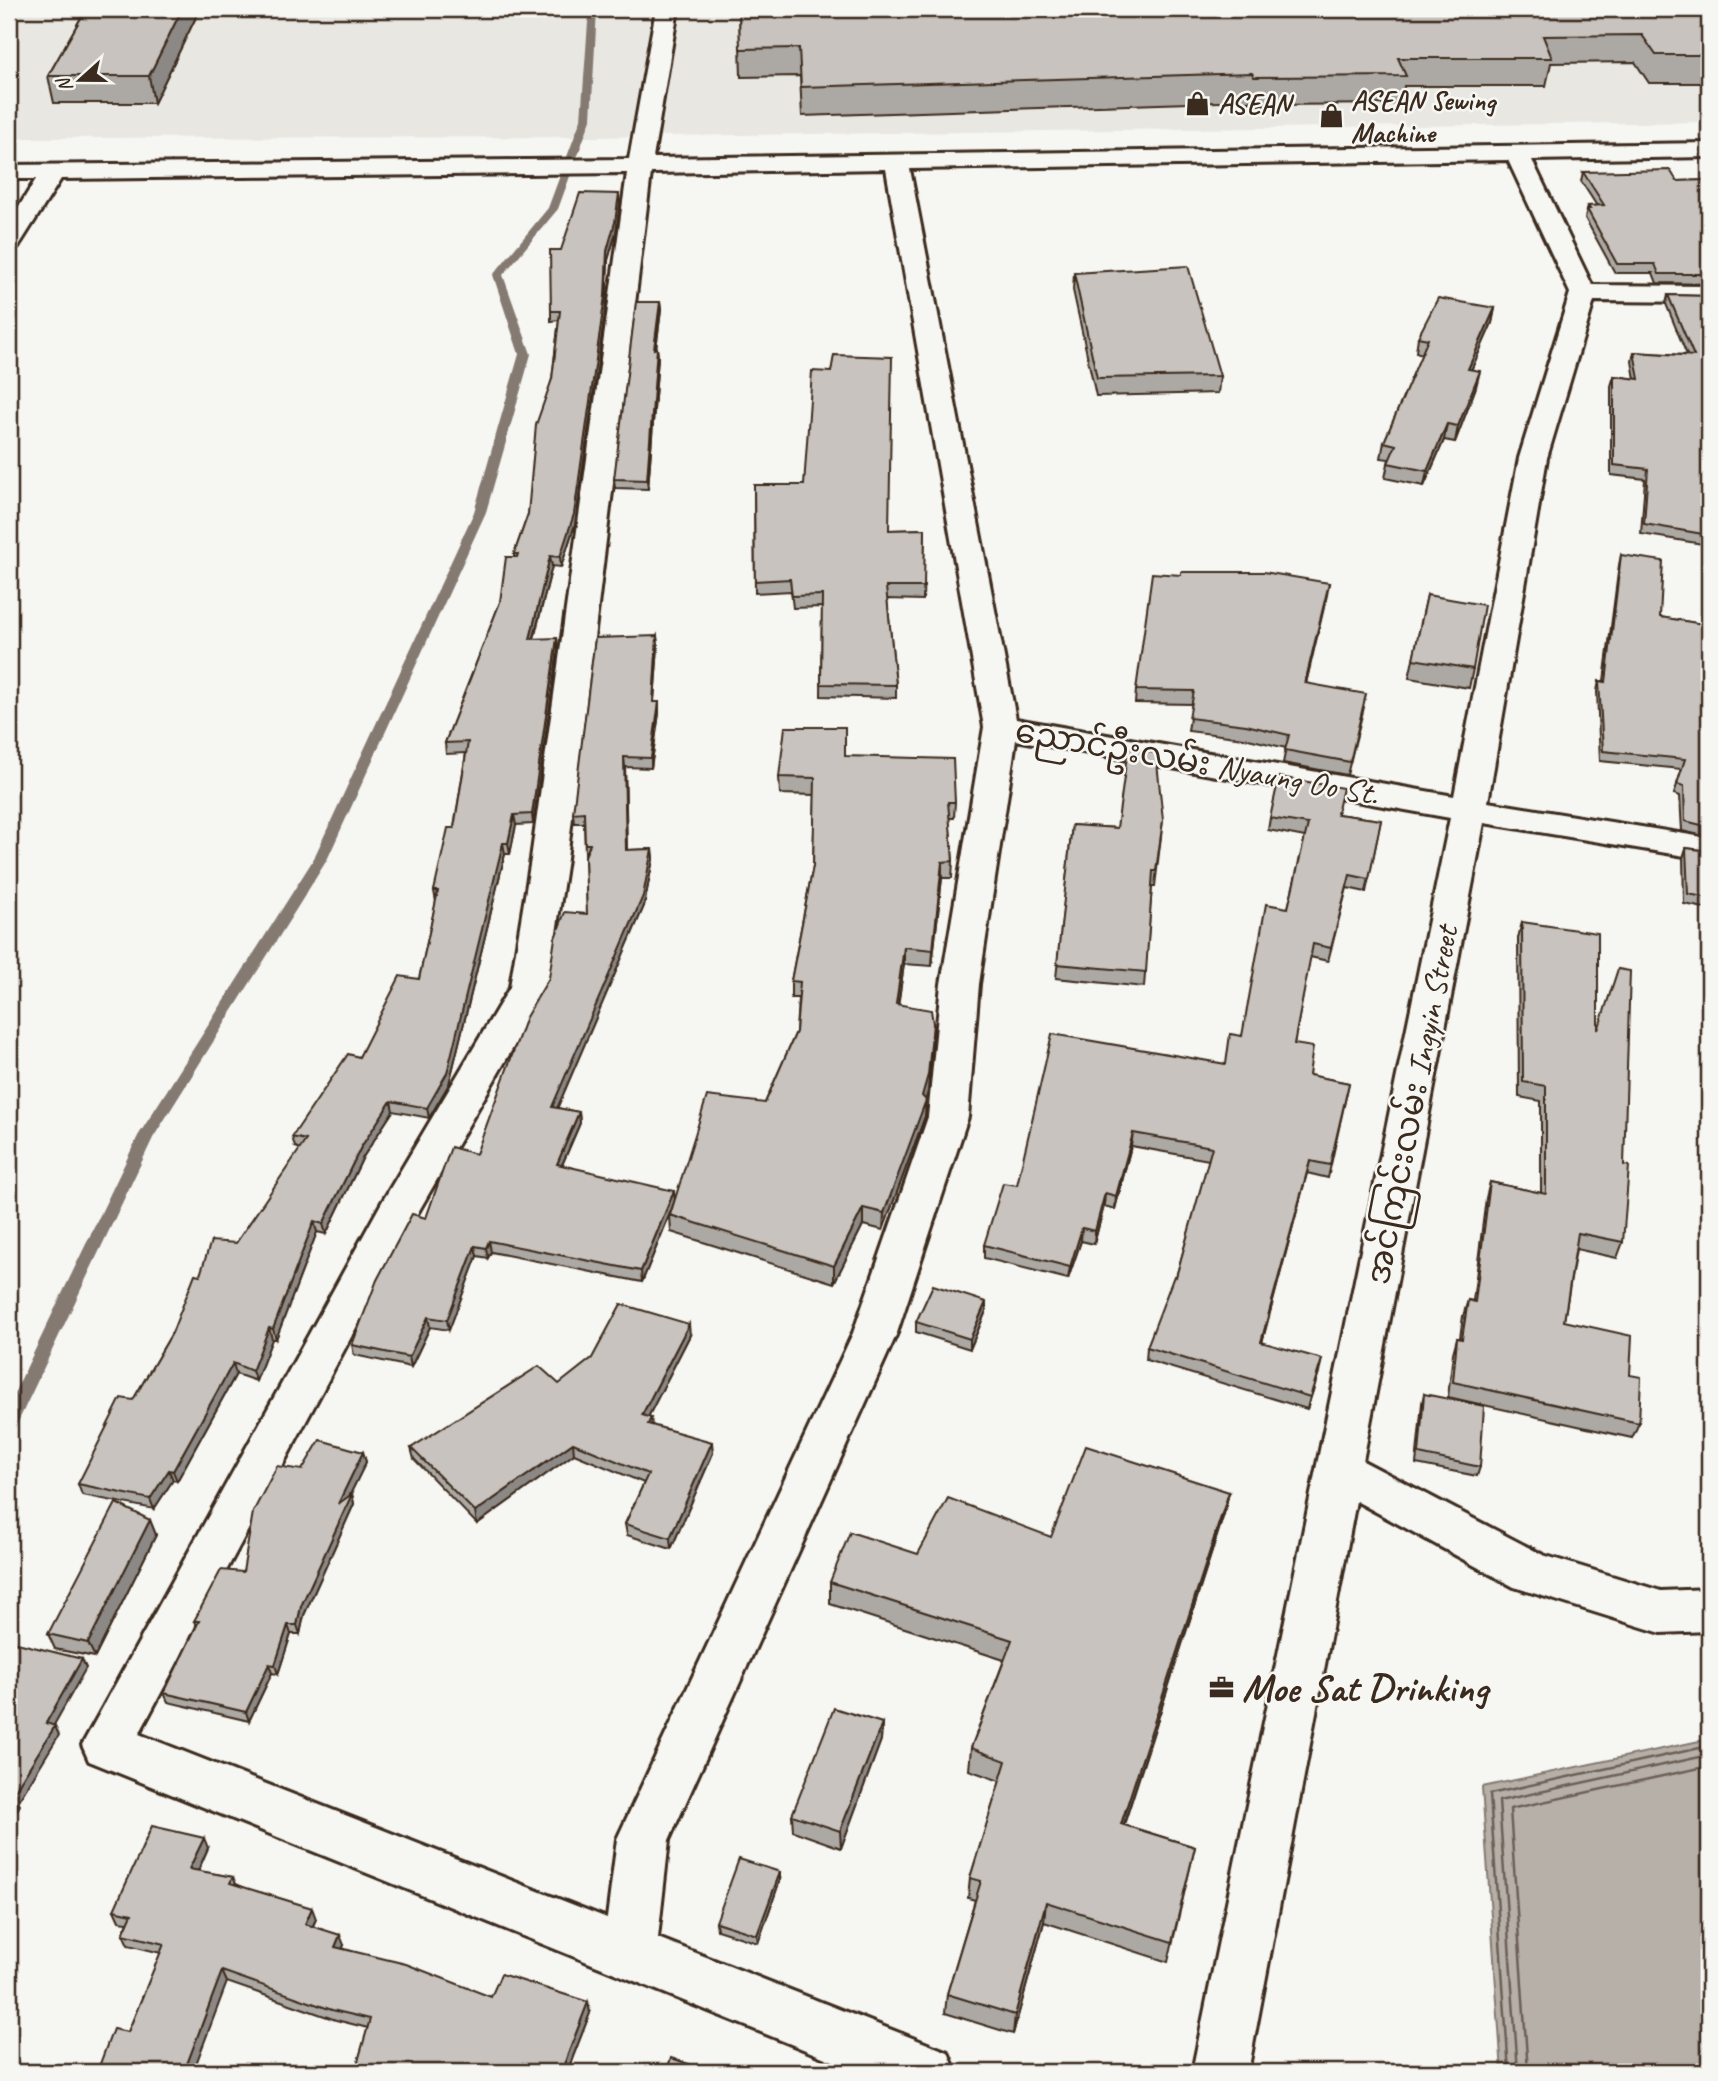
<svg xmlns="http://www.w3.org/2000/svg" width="1718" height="2081" font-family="Caveat,'Noto Sans Myanmar',sans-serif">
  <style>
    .built { fill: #e8e7e2 }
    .water { fill: #b6b0a9; stroke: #857a71; stroke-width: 2 }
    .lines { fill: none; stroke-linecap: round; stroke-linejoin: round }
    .shore { stroke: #6c6056; stroke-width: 2.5 }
    .stream { fill: #857a71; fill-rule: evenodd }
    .minor-casing { stroke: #3b2a1e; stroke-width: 6 }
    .minor { fill: #f6f6f2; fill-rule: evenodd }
    .wall { fill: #aca8a3; stroke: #3b2a1e; stroke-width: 2 }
    .shaded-wall { fill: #8c8885; stroke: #3b2a1e; stroke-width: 2 }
    .building { fill: #c8c3be; stroke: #3b2a1e; stroke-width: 2 }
    .labels { text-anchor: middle; stroke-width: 5; stroke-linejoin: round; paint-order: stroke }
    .far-poi-label { font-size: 28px; font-weight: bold; fill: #3b2a1e; stroke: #f6f6f2; text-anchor: start }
    .street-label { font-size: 33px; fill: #3b2a1e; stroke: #f6f6f2 }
    .near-poi-label { font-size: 40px; font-weight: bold; fill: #3b2a1e; stroke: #f6f6f2; text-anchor: start }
  </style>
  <rect width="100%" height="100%" fill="#f6f6f2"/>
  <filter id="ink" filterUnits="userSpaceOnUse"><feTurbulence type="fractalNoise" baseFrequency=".0143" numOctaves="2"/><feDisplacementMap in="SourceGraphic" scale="14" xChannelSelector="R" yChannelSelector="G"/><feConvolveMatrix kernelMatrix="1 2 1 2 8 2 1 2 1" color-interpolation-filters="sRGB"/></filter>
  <g filter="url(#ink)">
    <polygon class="built" points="9,9 1709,9 1709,122 594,137 9,138"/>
    <polygon class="water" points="1709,1739 1709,2072 1502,2072 1482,1787"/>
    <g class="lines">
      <g class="shore">
        <polyline points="1509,2072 1490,1794 1709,1746"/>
        <polyline points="1518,2072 1499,1801 1709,1755"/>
        <polyline points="1528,2072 1510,1809 1709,1766"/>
      </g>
      <polygon class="stream" points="589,9 597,9 591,119 558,209 503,275 531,354 486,512 327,860 153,1138 18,1422 15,1427 9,1429 9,1404 138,1136 313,860 474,512 519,354 493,275 548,208 581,119"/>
      <defs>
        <path id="minor" d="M656 9H678L653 158 1709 143V157L1532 160 1592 285 1709 286V302L1594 301 1547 458 1488 802 1709 838V860L1484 823 1363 1461 1543 1555 1661 1591 1709 1589V1631L1661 1633 1514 1587 1356 1501 1248 2072H1192L1450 818 1016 740 979 984 968 1117 897 1333 669 1840 658 1938 948 2052 956 2072H860L89 1761 82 1745 382 1202 510 987 531 859 627 173 61 179 18 247 9 250V223L36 179H9V165L629 159ZM1508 160 1570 293 1519 458 1454 796 1016 719 910 169ZM886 169 984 727 941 984 928 1117 853 1333 617 1839 607 1918 139 1734 413 1221 548 987 567 859 651 173Z"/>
      </defs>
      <use href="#minor" class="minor-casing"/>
      <use href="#minor" class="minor"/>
    </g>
    <g class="wall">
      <polygon points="86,9 200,9 154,103 54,103 48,76"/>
      <polygon points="739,9 1709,9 1709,83 1649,83 1635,62 1551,63 1546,86 1404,86 1401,104 1250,105 1249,101 802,116 800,76 741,77"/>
      <polygon points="1583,172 1677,181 1709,180 1709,284 1657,283 1653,273 1615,273 1585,218 1588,206 1597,206 1581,181"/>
      <polygon points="620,203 616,232 608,260 606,306 575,524 561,567 552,566 534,639 558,649 533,824 516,825 510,854 505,854 449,1084 429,1118 393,1111 363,1157 326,1234 317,1232 276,1339 272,1339 256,1381 236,1374 177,1481 173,1480 154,1509 82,1495 78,1484 133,1400 172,1333 200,1275 236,1243 301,1149 295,1147 292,1137 359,1057 419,979 436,902 434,891 454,828 466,753 446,754 445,743 500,602 514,557 514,554 528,514 552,379 559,320 551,321 551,311 561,250"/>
      <polygon points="1074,273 1220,376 1218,393 1096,396 1073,290"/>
      <polygon points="1668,295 1709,296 1709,414 1705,413 1709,460 1709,545 1641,534 1645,479 1611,475 1611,386 1614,376 1635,379 1632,361 1634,352 1687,355 1666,304"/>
      <polygon points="660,302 661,310 656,348 657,348 658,357 648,489 615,488 614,479"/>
      <polygon points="1495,308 1492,323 1471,370 1476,387 1455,442 1444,440 1424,486 1385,478 1389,459 1381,458 1384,442 1422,354 1416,352 1418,337"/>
      <polygon points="754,485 804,485 890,530 925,529 923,600 887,599 896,685 896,698 821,696 822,607 793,608 791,591 755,593"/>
      <polygon points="1621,555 1660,617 1709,625 1709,837 1682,831 1680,796 1674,794 1682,769 1600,761 1597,691 1599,681 1604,681 1619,565"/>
      <polygon points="1180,575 1329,583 1306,683 1364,707 1347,775 1283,763 1286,748 1244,738 1188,731 1192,704 1135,703 1136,690"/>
      <polygon points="1427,595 1473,669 1469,688 1409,678"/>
      <polygon points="657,636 658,646 654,702 659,702 659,713 651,768 625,767 627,850 652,849 653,859 644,906 557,1108 579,1112 580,1123 562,1165 675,1200 765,1103 796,1032 798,998 791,998 791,981 813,866 815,795 780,794 779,777 845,756 955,802 954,818 949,818 953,861 952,878 942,878 932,966 904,964 898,1004 933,1023 933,1040 928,1091 925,1099 925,1116 883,1230 863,1225 834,1283 671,1232 670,1215 672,1209 642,1282 491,1252 488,1258 477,1256 449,1330 430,1327 411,1367 354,1355 352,1345 426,1218 476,1154 587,914 584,823 574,823 573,813"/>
      <polygon points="1338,814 1381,820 1366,892 1347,888 1328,961 1310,957 1294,1044 1309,1075 1349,1083 1328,1178 1307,1173 1262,1342 1319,1372 1307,1409 1146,1360 1147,1347 1176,1277 1209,1160 1131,1146 1115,1209 1104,1206 1094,1244 1081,1241 1068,1279 984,1258 984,1245 1017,1185 1226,1064 1242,1036 1288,908 1305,837 1268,830 1270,818"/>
      <polygon points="1163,820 1155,886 1152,886 1144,987 1056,978 1072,825 1117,828"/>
      <polygon points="1686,848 1709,851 1709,909 1684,904 1683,858"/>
      <polygon points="1522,922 1598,1030 1624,1165 1623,1242 1617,1258 1576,1249 1564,1321 1630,1375 1639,1423 1632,1438 1448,1397 1453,1353 1457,1338 1460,1338 1463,1316 1468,1300 1473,1301 1486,1198 1490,1182 1541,1193 1541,1101 1519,1097 1518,938"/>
      <polygon points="986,1311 970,1349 916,1332 916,1322"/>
      <polygon points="690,1335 648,1417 651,1418 652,1425 713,1453 671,1549 627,1535 625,1524 644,1483 574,1454 477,1524 414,1459 411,1448 559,1384"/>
      <polygon points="1424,1394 1480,1467 1477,1476 1416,1464 1422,1403"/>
      <polygon points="363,1452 366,1462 349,1496 352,1494 354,1504 304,1615 300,1634 291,1634 278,1674 272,1673 249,1721 168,1702 164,1693 196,1626 194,1621 243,1572 302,1470"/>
      <polygon points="1229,1492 1224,1514 1124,1825 1195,1847 1168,1962 1044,1922 1013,2034 945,2013 947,1994 975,1900 968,1898 970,1878 1000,1781 969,1770 971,1748 1004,1660 830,1604 830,1582 918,1554 1051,1537"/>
      <polygon points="150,1520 156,1535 95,1657 55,1649 48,1634"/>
      <polygon points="882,1723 881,1740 841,1848 793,1831 792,1815"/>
      <polygon points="208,1848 198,1871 233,1877 236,1884 316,1919 313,1926 344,1945 342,1948 491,1997 588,2002 590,2013 567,2072 355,2072 368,2028 336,2020 227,1982 128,2032 161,1953 128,1945 123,1934 128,1922 119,1921 114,1910"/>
      <polygon points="780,1880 758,1943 717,1930 716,1922"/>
    </g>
    <g class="shaded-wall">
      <polygon points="182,9 200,9 154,103 149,76"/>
      <polygon points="619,194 620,203 616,232 608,260 606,306 575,524 561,567 560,557 607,251"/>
      <polygon points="660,302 661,310 655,357 654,349"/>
      <polygon points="1495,308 1492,323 1465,384 1468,369"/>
      <polygon points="657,348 658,357 648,489 647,480"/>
      <polygon points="1480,371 1476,387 1455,442 1458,426"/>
      <polygon points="1447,424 1444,440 1424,486 1427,471"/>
      <polygon points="550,556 552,566 531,649 530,639"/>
      <polygon points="1329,583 1327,595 1303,696 1305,683"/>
      <polygon points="657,636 658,646 653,712 653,702"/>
      <polygon points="557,638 558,649 533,824 532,814"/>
      <polygon points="659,702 659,713 651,768 651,758"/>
      <polygon points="624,757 625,767 627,861 626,850"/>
      <polygon points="514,815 516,825 510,854 508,843"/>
      <polygon points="503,843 505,854 449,1084 429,1118 427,1108"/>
      <polygon points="652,849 653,859 644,906 553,1118 552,1107"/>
      <polygon points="942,862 942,878 932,966 933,950"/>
      <polygon points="904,947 904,964 896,1021 896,1004"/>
      <polygon points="933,1023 928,1091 923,1109 926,1100 925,1116 883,1230 884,1213 922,1096"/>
      <polygon points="391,1101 393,1111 363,1157 326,1234 323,1224 361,1147"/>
      <polygon points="579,1112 580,1123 558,1174 557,1164"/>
      <polygon points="1133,1133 1131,1146 1115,1209 1116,1196"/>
      <polygon points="1310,1161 1307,1173 1259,1354 1261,1342"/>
      <polygon points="674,1191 675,1201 642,1282 641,1271"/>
      <polygon points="1105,1193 1104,1206 1094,1244 1095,1231"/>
      <polygon points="863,1208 863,1225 834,1283 834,1266"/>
      <polygon points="314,1221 317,1232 276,1339 273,1329"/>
      <polygon points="1082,1228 1081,1241 1068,1279 1070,1267"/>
      <polygon points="489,1241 491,1252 488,1258 486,1248"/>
      <polygon points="475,1246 477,1256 449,1330 447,1320"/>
      <polygon points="986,1302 986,1311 970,1349 970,1339"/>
      <polygon points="428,1317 430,1327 411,1367 409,1357"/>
      <polygon points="689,1324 690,1335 643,1427 642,1415"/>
      <polygon points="269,1328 272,1339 256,1381 252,1371"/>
      <polygon points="1322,1359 1319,1372 1307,1409 1310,1397"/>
      <polygon points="233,1363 236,1374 177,1481 173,1471"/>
      <polygon points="712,1442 713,1453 671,1549 670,1538"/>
      <polygon points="573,1443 574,1454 477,1524 475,1512"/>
      <polygon points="363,1452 366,1462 341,1513 338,1504"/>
      <polygon points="169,1470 173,1480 154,1509 150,1499"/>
      <polygon points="1229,1492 1224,1514 1117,1845 1121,1824"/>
      <polygon points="352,1494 354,1504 304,1615 300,1634 297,1625 301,1606"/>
      <polygon points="150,1520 156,1535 95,1657 88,1643"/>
      <polygon points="288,1625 291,1634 278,1674 275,1665"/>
      <polygon points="82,1659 86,1668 50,1732 46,1723"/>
      <polygon points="269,1664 272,1673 249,1721 246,1712"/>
      <polygon points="882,1723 881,1740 841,1848 840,1831"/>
      <polygon points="55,1726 59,1735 18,1802 20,1805 9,1825 9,1808 12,1795"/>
      <polygon points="204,1838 208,1848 194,1880 189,1869"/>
      <polygon points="780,1872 780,1880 758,1943 757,1935"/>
      <polygon points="1046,1902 1044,1922 1013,2034 1015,2015"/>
      <polygon points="312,1908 316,1919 309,1934 305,1924"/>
      <polygon points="340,1935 344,1945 339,1957 335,1947"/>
      <polygon points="222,1971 227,1982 193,2072 184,2072"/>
      <polygon points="588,2002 590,2013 567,2072 561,2072"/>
    </g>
    <g class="building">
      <polygon points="86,9 182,9 149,76 48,76"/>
      <polygon points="739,9 1709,9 1709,55 1656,55 1642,35 1543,36 1552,58 1398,58 1406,76 1254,77 1252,73 801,87 799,48 740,49"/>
      <polygon points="1670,170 1677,181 1709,180 1709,274 1659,274 1655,264 1617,264 1587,209 1590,209 1588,206 1604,205 1583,172"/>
      <polygon points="580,193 619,194 615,222 607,251 605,296 574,514 560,557 550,556 530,639 557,638 532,814 514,815 508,843 503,843 447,1073 427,1108 391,1101 361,1147 323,1224 314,1221 273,1329 269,1328 252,1371 233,1363 173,1471 169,1470 150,1499 78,1484 121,1398 133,1400 172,1333 195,1274 200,1275 211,1241 236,1243 306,1140 292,1137 348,1054 359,1057 400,976 419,979 438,891 434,891 448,828 454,828 468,742 445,743 500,602 506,557 517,557 518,554 514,554 528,514 536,425 552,379 560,311 551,311 550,250 561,250"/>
      <polygon points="1188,266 1220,376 1097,378 1074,273"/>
      <polygon points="1668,295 1709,296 1709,404 1705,403 1709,460 1709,535 1644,524 1648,469 1614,465 1614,376 1639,379 1634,352 1694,356"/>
      <polygon points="1438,298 1495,308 1468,369 1480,371 1458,426 1447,424 1427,471 1388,463 1396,445 1384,442 1428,339 1418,337"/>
      <polygon points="636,302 660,302 654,349 657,348 647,480 614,479"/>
      <polygon points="834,355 892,357 889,530 925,529 924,587 886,587 896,685 821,684 822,595 792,596 790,579 755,581 754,485 804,485 812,371 831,372"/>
      <polygon points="1621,555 1663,561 1660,617 1709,625 1709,827 1685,821 1684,786 1677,784 1685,759 1603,751 1599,681 1606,682"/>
      <polygon points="1181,572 1264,572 1329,583 1305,683 1366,694 1350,762 1285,750 1289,735 1246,725 1189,718 1194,691 1136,690 1152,573 1181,575"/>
      <polygon points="1427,595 1484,605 1473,669 1413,659"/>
      <polygon points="657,636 653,702 659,702 651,758 624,757 626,850 652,849 643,896 552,1107 579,1112 557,1164 674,1191 641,1271 489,1241 486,1248 475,1246 447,1320 428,1317 409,1357 352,1345 377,1280 412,1214 426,1218 451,1147 476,1154 526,1017 549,978 555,938 565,912 587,914 585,856 590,844 585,844 584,812 573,813 595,638"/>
      <polygon points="785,727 845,727 845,756 953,759 955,802 948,802 953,861 942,862 933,950 904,947 896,1004 931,1010 933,1023 928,1075 922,1096 926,1100 884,1213 863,1208 834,1266 670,1215 707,1096 765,1103 796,1032 800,982 791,981 813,866 815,778 779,777"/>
      <polygon points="1128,748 1156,753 1163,820 1156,871 1153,871 1146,972 1057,964 1072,825 1117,828"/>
      <polygon points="1279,777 1343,788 1337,814 1381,820 1369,879 1350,875 1331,948 1313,944 1294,1044 1313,1047 1309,1075 1349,1083 1330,1165 1310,1161 1261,1342 1322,1359 1310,1397 1147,1347 1174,1276 1176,1277 1212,1147 1133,1133 1116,1196 1105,1193 1095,1231 1082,1228 1070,1267 984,1245 1003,1183 1017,1185 1052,1034 1226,1064 1230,1034 1242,1036 1266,904 1288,908 1308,824 1270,818"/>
      <polygon points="1686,848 1709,851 1709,898 1688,894"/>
      <polygon points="1522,922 1598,933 1598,1030 1618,969 1630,971 1624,1165 1629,1166 1623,1242 1578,1233 1564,1321 1632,1336 1630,1375 1641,1377 1639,1423 1453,1382 1457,1338 1462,1339 1468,1300 1475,1302 1490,1182 1546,1194 1546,1086 1523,1082"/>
      <polygon points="933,1285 986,1302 970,1339 916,1322"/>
      <polygon points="621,1304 689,1324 642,1415 651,1418 648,1424 712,1442 670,1538 625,1524 648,1474 573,1443 475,1512 411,1448 539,1366 559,1384 592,1358"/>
      <polygon points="1424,1394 1484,1406 1480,1467 1419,1454"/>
      <polygon points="320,1440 363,1452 338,1504 352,1494 301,1606 297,1625 288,1625 275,1665 269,1664 246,1712 164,1693 199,1621 194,1621 221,1570 243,1572 253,1512 277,1466 302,1470"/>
      <polygon points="1086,1446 1229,1492 1121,1824 1195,1847 1172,1942 1046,1902 1015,2015 947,1994 981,1881 970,1878 1006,1761 971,1748 1012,1640 830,1582 850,1532 918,1554 948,1498 1051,1537"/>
      <polygon points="116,1503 150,1520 88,1643 48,1634"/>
      <polygon points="9,1641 82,1659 46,1723 55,1726 12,1795 15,1796 9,1808"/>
      <polygon points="834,1708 882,1723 840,1831 792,1815"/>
      <polygon points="152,1826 204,1838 189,1869 233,1877 230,1883 312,1908 305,1924 340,1935 335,1947 406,1964 491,1997 501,1974 588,2002 561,2072 355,2072 370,2019 332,2010 222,1971 184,2072 97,2072 113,2029 128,2032 164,1944 123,1934 132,1914 114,1910"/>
      <polygon points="739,1859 780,1872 757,1935 716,1922"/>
      <polygon points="671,2058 712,2072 666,2072"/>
    </g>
  </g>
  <defs>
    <symbol id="shop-bare" viewBox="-9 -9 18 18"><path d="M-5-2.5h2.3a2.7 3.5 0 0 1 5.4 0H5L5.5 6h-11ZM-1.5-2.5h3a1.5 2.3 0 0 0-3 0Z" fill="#3b2a1e" stroke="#f6f6f2" stroke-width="2.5" paint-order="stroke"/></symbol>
    <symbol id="office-bare" viewBox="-9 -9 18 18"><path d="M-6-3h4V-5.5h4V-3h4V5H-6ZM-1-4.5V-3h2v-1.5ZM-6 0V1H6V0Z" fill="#3b2a1e" stroke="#f6f6f2" stroke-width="2.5" paint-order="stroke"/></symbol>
  </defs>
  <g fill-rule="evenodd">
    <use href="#shop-bare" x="1180" y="86" width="35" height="35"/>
    <use href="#shop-bare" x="1314" y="98" width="35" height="35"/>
    <use href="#office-bare" x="1204" y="1670" width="35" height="35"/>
  </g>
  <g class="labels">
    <g class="far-poi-label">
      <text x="1351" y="110">ASEAN Sewing<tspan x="1351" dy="32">Machine</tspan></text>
      <text x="1218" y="113">ASEAN</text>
    </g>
    <g class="street-label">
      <text transform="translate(1197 761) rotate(10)" y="12">ညောင်ဦးလမ်း Nyaung Oo St.</text>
      <text transform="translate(1411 1105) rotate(-79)" y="12">အင်ကြင်းလမ်း Ingyin Street</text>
    </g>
    <g class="near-poi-label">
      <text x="1242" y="1701">Moe Sat Drinking</text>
    </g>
  </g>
  <rect width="1718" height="2081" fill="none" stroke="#f6f6f2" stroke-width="35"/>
  <rect x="18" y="18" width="1683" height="2046" fill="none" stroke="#3b2a1e" stroke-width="2.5" filter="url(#ink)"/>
  <g transform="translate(80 80) rotate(249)" stroke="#f6f6f2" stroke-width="5" paint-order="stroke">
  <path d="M0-5L12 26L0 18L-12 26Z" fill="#3b2a1e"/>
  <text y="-10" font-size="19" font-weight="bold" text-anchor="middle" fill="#3b2a1e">N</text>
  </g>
</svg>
